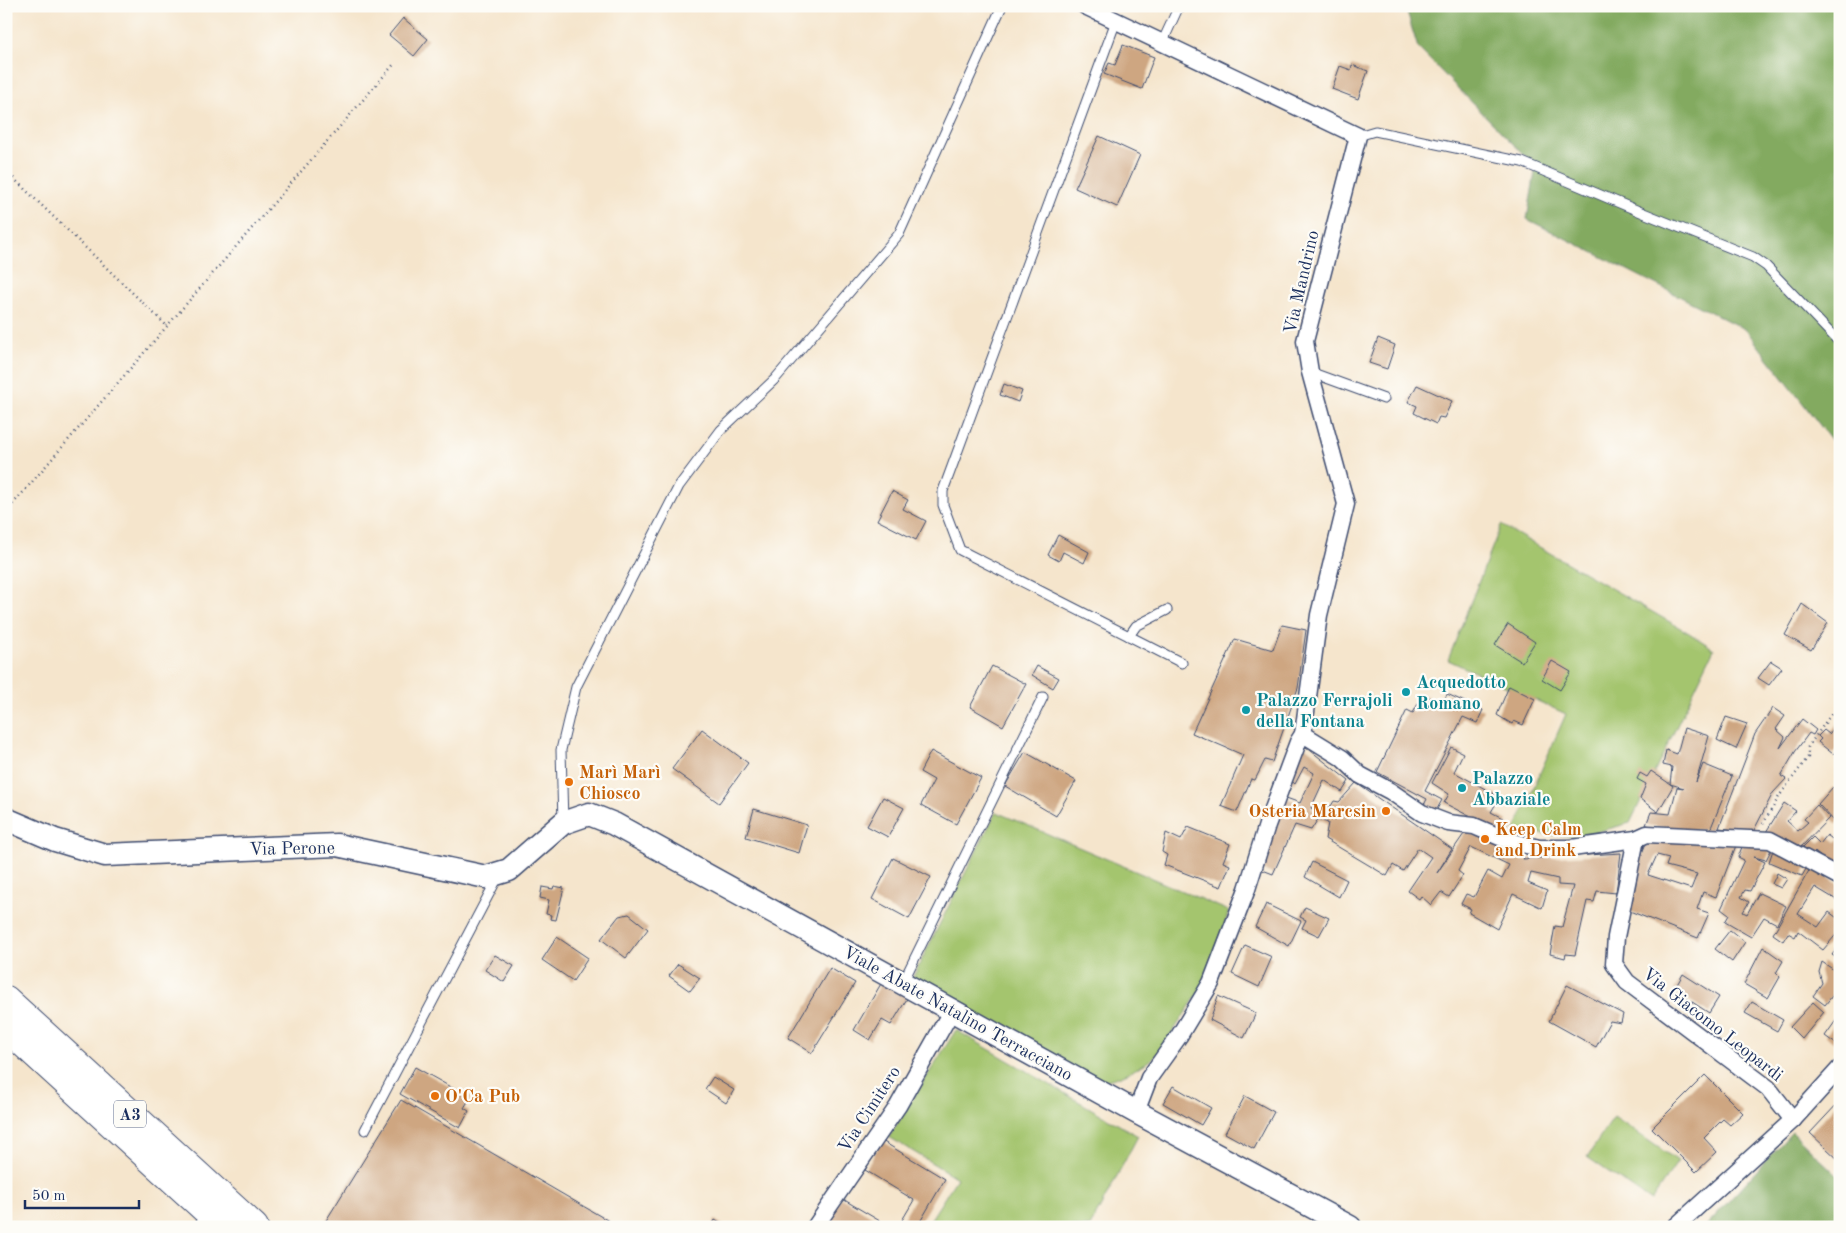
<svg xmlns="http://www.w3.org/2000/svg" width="1846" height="1233" font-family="'Old Standard TT',serif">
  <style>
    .green { fill: #a4c56e; stroke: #607a66 }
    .forest { fill: #83aa61; stroke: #4f6c60 }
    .building { fill: #cea681; fill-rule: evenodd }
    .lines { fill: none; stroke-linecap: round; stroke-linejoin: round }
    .lane-casing { stroke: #3c4a6e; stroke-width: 11 }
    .street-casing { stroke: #3c4a6e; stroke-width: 19 }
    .secondary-casing { stroke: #3c4a6e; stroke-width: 25 }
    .highway-casing { stroke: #3c4a6e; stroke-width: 30 }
    .path { stroke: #3c4a6e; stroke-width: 2.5; stroke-dasharray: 1 4; stroke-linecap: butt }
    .lane { stroke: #fff; stroke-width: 9 }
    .street { stroke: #fff; stroke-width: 16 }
    .secondary { stroke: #fff; stroke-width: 22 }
    .highway { stroke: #fff; stroke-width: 28 }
    .culture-dot { fill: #0f9aa8; stroke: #fdfcf7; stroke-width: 2 }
    .food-dot { fill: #e8710a; stroke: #fdfcf7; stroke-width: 2 }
    .labels { text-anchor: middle; stroke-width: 4.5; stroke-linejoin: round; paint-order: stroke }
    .shield { fill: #fdfcf7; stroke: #5f6c8c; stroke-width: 1 }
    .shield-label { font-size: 16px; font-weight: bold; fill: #1b2f5e }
    .street-label { font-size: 18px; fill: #1b2f5e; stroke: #fdfcf7 }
    .culture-label { font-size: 18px; font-weight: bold; fill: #0d838f; stroke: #fdfcf7; text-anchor: start }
    .food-label { font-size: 18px; font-weight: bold; fill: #c56008; stroke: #fdfcf7; text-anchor: start }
  </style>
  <rect width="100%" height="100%" fill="#fdfcf7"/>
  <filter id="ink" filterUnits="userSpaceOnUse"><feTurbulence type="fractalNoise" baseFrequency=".02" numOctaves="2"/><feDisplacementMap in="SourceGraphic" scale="10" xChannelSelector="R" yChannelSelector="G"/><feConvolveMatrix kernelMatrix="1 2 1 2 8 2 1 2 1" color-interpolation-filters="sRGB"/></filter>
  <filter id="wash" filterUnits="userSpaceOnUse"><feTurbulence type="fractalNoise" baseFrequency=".0096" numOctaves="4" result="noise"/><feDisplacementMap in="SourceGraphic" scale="20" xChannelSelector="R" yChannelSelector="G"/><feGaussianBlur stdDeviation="1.12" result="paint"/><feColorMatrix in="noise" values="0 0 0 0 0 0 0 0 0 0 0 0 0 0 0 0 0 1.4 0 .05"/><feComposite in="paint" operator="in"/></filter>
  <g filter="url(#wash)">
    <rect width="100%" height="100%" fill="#f5e5cc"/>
    <g class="green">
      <polygon points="1501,525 1689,633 1714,649 1630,823 1579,837 1514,832 1566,714 1448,660"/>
      <path d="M996 812 1229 911 1207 980 1159 1053C1142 1068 1119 1079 1097 1082L912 979Z"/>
      <polygon points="956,1030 1138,1136 1090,1227 926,1227 957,1178 889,1137"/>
      <polygon points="1614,1117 1678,1161 1651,1201 1587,1157"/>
    </g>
    <g class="forest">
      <polygon points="1405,6 1840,6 1840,451 1746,330 1527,219 1536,167 1418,48"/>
      <polygon points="1792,1132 1840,1178 1840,1227 1705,1227"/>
    </g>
    <g id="blocks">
      <g class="building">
        <polygon points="403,18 428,39 414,56 389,35"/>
        <polygon points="1123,45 1154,57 1142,89 1104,74 1109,63 1115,65"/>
        <polygon points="1352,65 1368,71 1358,99 1332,89 1340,66 1351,70"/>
        <polygon points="1099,136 1140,155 1117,207 1075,188"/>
        <polygon points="1378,338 1395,345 1387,369 1369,363"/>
        <polygon points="1004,384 1022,391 1018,402 1000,395"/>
        <polygon points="1417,385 1452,401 1444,418 1439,417 1436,424 1414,413 1417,406 1408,402"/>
        <polygon points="892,491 908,500 903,509 926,521 916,540 877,520"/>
        <polygon points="1058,535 1089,552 1084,563 1063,552 1059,561 1048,555"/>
        <polygon points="1802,604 1828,623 1811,650 1785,635"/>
        <polygon points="1508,624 1535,642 1522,662 1495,645"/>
        <polygon points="1282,625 1306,630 1298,688 1272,762 1265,760 1255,780 1251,779 1237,812 1221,806 1243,755 1192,733 1235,639 1273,650"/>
        <polygon points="1552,661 1571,672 1560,690 1542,679"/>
        <polygon points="1771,661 1782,668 1769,685 1758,678"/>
        <polygon points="992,666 1026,684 1003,726 970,707"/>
        <polygon points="1037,666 1059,678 1053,688 1032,675"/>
        <polygon points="1509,686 1535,699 1523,725 1514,721 1512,724 1497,715"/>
        <polygon points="1447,694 1483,710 1477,723 1463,717 1425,791 1442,800 1436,811 1424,805 1427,799 1377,772 1407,710 1413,713 1423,695 1433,699 1431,702 1441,707"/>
        <polygon points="1773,708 1785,716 1776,729 1785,737 1780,748 1802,719 1816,730 1813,735 1809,733 1795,752 1781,776 1786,779 1773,793 1753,832 1719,828 1755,734"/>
        <polygon points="1726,717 1747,724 1736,749 1717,740"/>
        <polygon points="1838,723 1840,725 1840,747 1833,754 1818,742 1821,739 1818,736 1824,730 1829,734"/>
        <polygon points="1684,728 1709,736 1696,782 1703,764 1732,776 1710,830 1683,830 1646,825 1651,812 1670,814 1677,787 1684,788 1670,784 1672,767 1663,765 1666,750 1677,754"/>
        <polygon points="702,729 748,763 719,803 672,769"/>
        <polygon points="1306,747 1349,781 1342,792 1324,780 1311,808 1320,816 1325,806 1331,806 1334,801 1339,802 1356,783 1452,849 1437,873 1466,831 1524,856 1523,859 1621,853 1616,893 1597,891 1594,902 1587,901 1575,955 1566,954 1565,958 1550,954 1555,926 1562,927 1573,886 1558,885 1558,879 1531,873 1528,883 1547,891 1542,908 1513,894 1497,929 1469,913 1471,909 1461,904 1466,894 1474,897 1488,871 1502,879 1509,865 1471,847 1458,871 1463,875 1449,897 1441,892 1431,905 1421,896 1419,899 1408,891 1431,857 1418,848 1403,871 1393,865 1387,876 1325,839 1328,823 1318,819 1311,830 1295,825 1273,874 1260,869 1278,795 1300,803 1314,773 1304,767 1295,784 1288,778 1298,751"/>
        <polygon points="1451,747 1463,753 1454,772 1500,797 1491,812 1508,821 1502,833 1444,803 1449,794 1432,783"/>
        <polygon points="931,751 981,778 956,824 921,805 934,780 920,772"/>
        <polygon points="1025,752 1076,781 1056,816 1005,786"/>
        <polygon points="1651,771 1673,786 1658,812 1640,799 1646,784 1637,779 1640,773 1647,777"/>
        <polygon points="1833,787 1840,794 1840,821 1837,824 1818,804"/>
        <polygon points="883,797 904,808 888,837 867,826"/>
        <polygon points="1784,803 1796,811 1787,821 1798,831 1808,822 1804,819 1817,805 1829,818 1799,849 1766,832"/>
        <polygon points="754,809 807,825 799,853 746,837"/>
        <polygon points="1188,827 1230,844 1223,862 1230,865 1221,887 1164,865 1167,855 1162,852 1166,833 1181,840"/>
        <polygon points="1827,835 1836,842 1840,839 1840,868 1837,871 1815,852 1811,857 1800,850 1813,837 1820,844"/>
        <path d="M1648 839 1737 843 1716 897 1703 892 1697 909 1709 913 1698 938 1627 910 1634 871ZM1657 855 1669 858 1666 866 1697 874 1691 889 1648 875Z"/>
        <polygon points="1744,842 1772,848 1766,860 1754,857 1765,862 1750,891 1745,890 1741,897 1749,902 1743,912 1747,914 1759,893 1786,906 1777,924 1764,917 1751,937 1725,922 1729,915 1721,909 1744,860 1738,857"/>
        <polygon points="1773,850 1809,864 1802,876 1769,862"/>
        <polygon points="893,858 931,877 909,919 872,899"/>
        <polygon points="1312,862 1347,880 1339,897 1305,877"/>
        <polygon points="1811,867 1840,885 1840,902 1815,887 1798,914 1818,927 1829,912 1840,920 1837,926 1840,928 1840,930 1823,950 1798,931 1795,937 1788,933 1783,941 1773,934"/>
        <polygon points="1777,873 1787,879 1781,888 1772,884"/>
        <polygon points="554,886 564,888 556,920 550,919 551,915 546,914 549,900 540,898 542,887 553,889"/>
        <polygon points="1266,904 1301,921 1289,946 1255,927"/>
        <polygon points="1305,907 1329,918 1319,936 1302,928 1306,920 1300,917"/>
        <polygon points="629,914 648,929 626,958 601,939 619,916"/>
        <polygon points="1730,930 1745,942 1732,962 1715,949"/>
        <polygon points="557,937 588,958 573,981 542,960"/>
        <polygon points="1840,944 1840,960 1832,955"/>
        <polygon points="1245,945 1272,957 1259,987 1232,974"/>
        <polygon points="1763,947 1783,961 1776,973 1780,977 1768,998 1744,984"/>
        <polygon points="495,955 514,966 504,982 485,970"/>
        <polygon points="1822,962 1840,974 1840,986 1825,1005 1813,996 1822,983 1819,972"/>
        <polygon points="678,964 700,978 690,991 669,976"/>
        <polygon points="830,968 855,983 812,1053 788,1038"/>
        <polygon points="1683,974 1719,997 1709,1013 1674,990"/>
        <polygon points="882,982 908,997 891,1025 882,1020 870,1040 854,1030"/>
        <polygon points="1567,985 1623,1014 1621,1023 1610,1021 1596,1047 1549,1021"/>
        <polygon points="1218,996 1256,1013 1244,1038 1210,1020"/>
        <polygon points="1752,1002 1783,1020 1777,1031 1745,1013"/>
        <polygon points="1813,1002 1824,1012 1802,1039 1790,1027"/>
        <polygon points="1837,1019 1840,1021 1840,1041 1836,1044 1825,1036"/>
        <polygon points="415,1067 470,1098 464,1108 469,1111 460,1128 400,1094"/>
        <polygon points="1705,1075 1743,1113 1730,1125 1723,1119 1704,1138 1717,1152 1696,1172 1652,1128"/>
        <polygon points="713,1077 734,1090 726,1103 705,1089"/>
        <polygon points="1173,1086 1211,1108 1201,1125 1163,1103"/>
        <polygon points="1245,1096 1274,1112 1254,1149 1225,1133"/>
        <polygon points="401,1100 492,1153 619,1227 322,1227"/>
        <polygon points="1840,1101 1840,1161 1810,1133"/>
        <polygon points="882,1141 945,1179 917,1227 898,1227 914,1200 865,1170"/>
        <polygon points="841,1198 890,1227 824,1227"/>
        <polygon points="715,1220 726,1227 711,1227"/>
      </g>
    </g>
  </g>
  <g filter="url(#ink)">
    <use href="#blocks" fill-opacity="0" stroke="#3c4a6e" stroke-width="1"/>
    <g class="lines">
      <defs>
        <g id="lane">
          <polyline points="1116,21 943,491 943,505 960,550 1182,663"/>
          <polyline points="1162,43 1179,6"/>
          <polyline points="1358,136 1375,131 1522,162 1641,212 1753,257 1766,266 1840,343"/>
          <polyline points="1310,372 1384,399"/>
          <polyline points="1129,636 1136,626 1167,610"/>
          <polyline points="563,822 561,750 576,687 679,486 721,430 775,379 899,234 1002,6"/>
          <polyline points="903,982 1043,697"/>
          <polyline points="365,1130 498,877"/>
        </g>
        <g id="street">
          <polyline points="1085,6 1358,136 1305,341 1310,372 1346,504 1319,615 1303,734 1298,742 1267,825 1247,889 1211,983 1179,1036 1149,1078 1136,1112"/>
          <polyline points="1303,734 1342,758 1360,775 1390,791 1422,813 1448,823 1474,826 1509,841 1539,848 1572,848 1636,839 1647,834 1770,840 1840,877"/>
          <polyline points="1636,839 1616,937 1614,964 1627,982 1768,1088 1793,1120"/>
          <polyline points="815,1227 898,1106 952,1010"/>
          <polyline points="1675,1227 1793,1120 1840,1068"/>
        </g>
        <polyline id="secondary" points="6,819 55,840 105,855 337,845 486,877 509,870 563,823 589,814 614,824 1136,1112 1350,1227"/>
        <g id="highway">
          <polyline points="6,1000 254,1227"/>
          <polyline points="6,1027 225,1227"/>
        </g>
      </defs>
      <use href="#lane" class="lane-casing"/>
      <use href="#street" class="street-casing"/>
      <use href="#secondary" class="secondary-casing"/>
      <use href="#highway" class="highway-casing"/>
      <g class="path">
        <polyline points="6,171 167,326"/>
        <polyline points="6,512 395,63"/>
        <polyline points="1763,824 1780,795 1808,757 1808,747 1832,713 1840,720"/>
      </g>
      <use href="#lane" class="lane"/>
      <use href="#street" class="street"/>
      <use href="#secondary" class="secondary"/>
      <use href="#highway" class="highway"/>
    </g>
  </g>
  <g class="culture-dot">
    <circle cx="1406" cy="692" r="5"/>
    <circle cx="1246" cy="710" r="5"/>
    <circle cx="1462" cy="788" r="5"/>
  </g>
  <g class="food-dot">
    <circle cx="569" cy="782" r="5"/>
    <circle cx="1386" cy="811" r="5"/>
    <circle cx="1485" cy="839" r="5"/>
    <circle cx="435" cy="1096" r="5"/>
  </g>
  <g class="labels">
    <rect class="shield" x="114" y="1100.5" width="32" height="27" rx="4"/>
    <g class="shield-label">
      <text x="130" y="1120">A3</text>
    </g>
    <g class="street-label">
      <text transform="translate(1301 282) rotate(-77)" y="6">Via Mandrino</text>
      <text transform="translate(292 848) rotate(-1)" y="6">Via Perone</text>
      <text transform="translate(958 1013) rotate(29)" y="6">Viale Abate Natalino Terracciano</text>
      <text transform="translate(1713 1024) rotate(38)" y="6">Via Giacomo Leopardi</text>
      <text transform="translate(869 1109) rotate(-57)" y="6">Via Cimitero</text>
    </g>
    <g class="culture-label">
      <text x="1416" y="688">Acquedotto<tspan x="1416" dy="21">Romano</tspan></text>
      <text x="1256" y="706">Palazzo Ferrajoli<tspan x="1256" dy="21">della Fontana</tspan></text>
      <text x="1472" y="784">Palazzo<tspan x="1472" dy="21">Abbaziale</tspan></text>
    </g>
    <g class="food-label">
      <text x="579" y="778">Marì Marì<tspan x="579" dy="21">Chiosco</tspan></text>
      <text x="1376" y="817" text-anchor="end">Osteria Marcsin</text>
      <text x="1495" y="835">Keep Calm<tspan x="1495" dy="21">and Drink</tspan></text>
      <text x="445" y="1102">O'Ca Pub</text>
    </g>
  </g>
  <rect width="1846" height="1233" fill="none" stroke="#fdfcf7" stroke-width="25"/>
  <path d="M25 1200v8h114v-8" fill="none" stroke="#1b2f5e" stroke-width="2.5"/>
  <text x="32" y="1200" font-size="15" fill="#1b2f5e" stroke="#fdfcf7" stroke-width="4" paint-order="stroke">50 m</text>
</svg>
